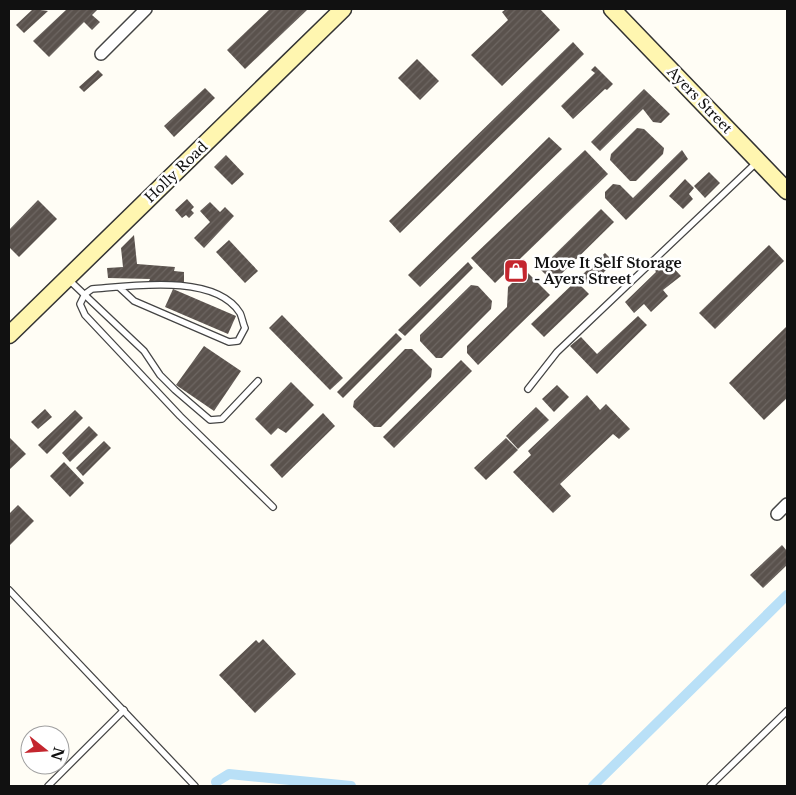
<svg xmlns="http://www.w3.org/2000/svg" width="796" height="795" font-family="'Libre Baskerville',serif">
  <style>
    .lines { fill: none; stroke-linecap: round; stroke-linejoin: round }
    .canal { stroke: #b9e0f7; stroke-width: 10 }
    .building { fill: url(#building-hatch) }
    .lane-casing { stroke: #444; stroke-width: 8 }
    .street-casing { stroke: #444; stroke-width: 14 }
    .secondary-casing { stroke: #333; stroke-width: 19 }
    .lane { stroke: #fff; stroke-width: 5.5 }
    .street { stroke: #fff; stroke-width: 11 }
    .secondary { stroke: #fff6b0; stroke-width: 16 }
    .labels { text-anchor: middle; stroke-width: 5; stroke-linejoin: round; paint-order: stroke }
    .street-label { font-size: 14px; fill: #111; stroke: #fff }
    .poi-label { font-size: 14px; font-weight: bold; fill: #111; stroke: #fff; text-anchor: start }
  </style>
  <defs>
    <pattern id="building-hatch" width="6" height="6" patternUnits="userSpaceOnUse" patternTransform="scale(1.25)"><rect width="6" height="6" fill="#5a524d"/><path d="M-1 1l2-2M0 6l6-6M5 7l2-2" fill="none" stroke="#6d6662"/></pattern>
  </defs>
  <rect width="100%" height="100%" fill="#fffdf5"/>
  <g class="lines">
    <g class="canal">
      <polyline points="216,782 229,774 351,786"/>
      <polyline points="593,786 787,595"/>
    </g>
  </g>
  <g class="building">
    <polygon points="33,9 48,11 24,33 16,25"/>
    <polygon points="67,9 98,9 92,15 100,22 92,30 84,22 49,57 33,41"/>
    <polygon points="270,9 307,10 245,69 227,50"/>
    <polygon points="506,9 540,9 560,30 502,86 471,55 508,20 502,12"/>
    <polygon points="573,42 584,54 400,233 389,221"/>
    <polygon points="417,59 439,81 420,100 398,78"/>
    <polygon points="595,66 613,84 607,90 605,89 573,119 561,106 595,73 591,70"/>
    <polygon points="98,70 103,75 84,92 79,87"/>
    <polygon points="205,88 215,98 174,137 164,126"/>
    <polygon points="644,89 670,114 661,123 653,122 643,109 600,151 591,142"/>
    <polygon points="637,128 644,129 664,148 663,154 636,181 630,181 610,160 611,154"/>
    <polygon points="549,137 562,149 420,287 408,275"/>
    <polygon points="585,150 608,174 495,283 471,258"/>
    <polygon points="682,150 688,159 626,220 605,198 605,192 613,184 620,185 633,198"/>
    <polygon points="226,155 244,174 232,185 214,167"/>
    <polygon points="709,172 720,183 705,198 694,186"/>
    <polygon points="685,179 694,188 689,194 693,199 683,209 669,196"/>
    <polygon points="187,199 194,207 191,210 194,213 189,218 186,215 182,218 175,210"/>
    <polygon points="38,200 57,219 19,257 9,247 9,230"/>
    <polygon points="210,202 220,212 225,207 234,216 204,248 194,238 210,222 200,211"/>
    <polygon points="601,209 614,222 553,282 540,269"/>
    <polygon points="134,235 137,264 175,267 174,271 184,272 184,284 149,281 150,279 108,278 107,268 123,267 121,248"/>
    <polygon points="229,240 258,271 245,283 216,252"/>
    <polygon points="769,245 784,261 715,329 699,313"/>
    <polygon points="605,253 614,262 590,286 581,276"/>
    <polygon points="665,259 681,276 663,290 668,296 651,312 644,304 634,313 625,302 656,272 654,269"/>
    <polygon points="468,262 473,268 405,336 398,330"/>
    <polygon points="525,270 550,295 478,365 467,353 467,346 507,307 508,287"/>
    <polygon points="576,281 589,294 544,337 531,324"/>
    <polygon points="471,285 478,286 492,301 491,309 442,358 436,358 420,341 420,335"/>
    <polygon points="173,289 236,316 228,334 165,307"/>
    <polygon points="282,315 343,378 330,390 269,328"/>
    <polygon points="638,316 647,325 597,374 570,346 581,337 597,354"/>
    <polygon points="787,326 787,398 764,420 729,383"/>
    <polygon points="396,333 402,339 343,398 337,392"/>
    <polygon points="204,346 241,371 214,411 176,385"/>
    <polygon points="405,349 412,349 432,369 431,377 381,427 374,427 353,407 354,401"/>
    <polygon points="461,360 472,371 394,448 383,437"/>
    <polygon points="291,382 314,405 286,433 278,428 271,435 255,419"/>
    <polygon points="557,385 569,397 554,412 542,399"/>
    <polygon points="587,395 600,410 606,404 630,429 619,439 613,434 560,484 571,496 553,513 513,472 531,455 528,451"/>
    <polygon points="536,407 549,420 518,449 506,436"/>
    <polygon points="45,409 52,417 38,429 31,422"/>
    <polygon points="75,410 83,418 47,454 38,445"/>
    <polygon points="323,413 335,426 282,478 270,465"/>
    <polygon points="89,426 98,435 70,462 62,453"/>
    <polygon points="9,437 26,454 9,470"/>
    <polygon points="506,438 518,450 486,480 474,468"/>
    <polygon points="104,441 111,448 83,476 76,468"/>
    <polygon points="64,462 84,483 70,497 50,476"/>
    <polygon points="18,505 34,521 9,546 9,514"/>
    <polygon points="782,545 787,551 787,565 763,588 750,575"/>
    <polygon points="263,639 296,674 255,713 219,675 256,640 259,643"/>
  </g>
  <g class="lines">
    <defs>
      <g id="lane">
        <polyline points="69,280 144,351 160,375 175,390 210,420 222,419 258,381"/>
        <path d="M120 288 134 301 229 342 238 341 245 328C243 324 242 317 240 313 215 273 131 286 92 289L85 294 80 304 85 315 180 416 273 507"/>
        <polyline points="528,389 557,352 756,163"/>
        <polyline points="9,590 195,786"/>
        <polyline points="48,786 124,710"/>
        <polyline points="710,786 787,711"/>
      </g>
      <g id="street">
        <polyline points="101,54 146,9"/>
        <polyline points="777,514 787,504"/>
      </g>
      <g id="secondary">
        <polyline points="612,9 787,191"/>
        <polyline points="9,335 343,9"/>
      </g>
    </defs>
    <use href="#lane" class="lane-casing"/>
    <use href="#street" class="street-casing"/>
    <use href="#secondary" class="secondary-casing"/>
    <use href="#lane" class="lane"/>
    <use href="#street" class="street"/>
    <use href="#secondary" class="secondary"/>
  </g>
  <defs>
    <symbol id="shop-square" viewBox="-11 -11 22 22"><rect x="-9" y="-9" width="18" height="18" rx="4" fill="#c4262e" stroke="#fff"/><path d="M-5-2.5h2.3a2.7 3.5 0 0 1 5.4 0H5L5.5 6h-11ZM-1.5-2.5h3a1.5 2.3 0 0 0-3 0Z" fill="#fff"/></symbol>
  </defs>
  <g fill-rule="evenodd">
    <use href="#shop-square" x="502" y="257" width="28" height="28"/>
  </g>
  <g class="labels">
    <g class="street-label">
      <text transform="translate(700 100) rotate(46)" y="5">Ayers Street</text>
      <text transform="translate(176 172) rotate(-44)" y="5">Holly Road</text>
    </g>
    <g class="poi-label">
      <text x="534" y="268">Move It Self Storage<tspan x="534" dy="16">- Ayers Street</tspan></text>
    </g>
  </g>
  <rect width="796" height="795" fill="none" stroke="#111111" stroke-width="20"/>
  <g transform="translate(45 750) rotate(107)"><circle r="24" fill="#ffffff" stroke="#a0a0a0"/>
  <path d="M0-4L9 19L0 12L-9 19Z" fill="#c4262e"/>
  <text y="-8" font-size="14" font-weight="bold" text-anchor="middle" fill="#111111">N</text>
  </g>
</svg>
